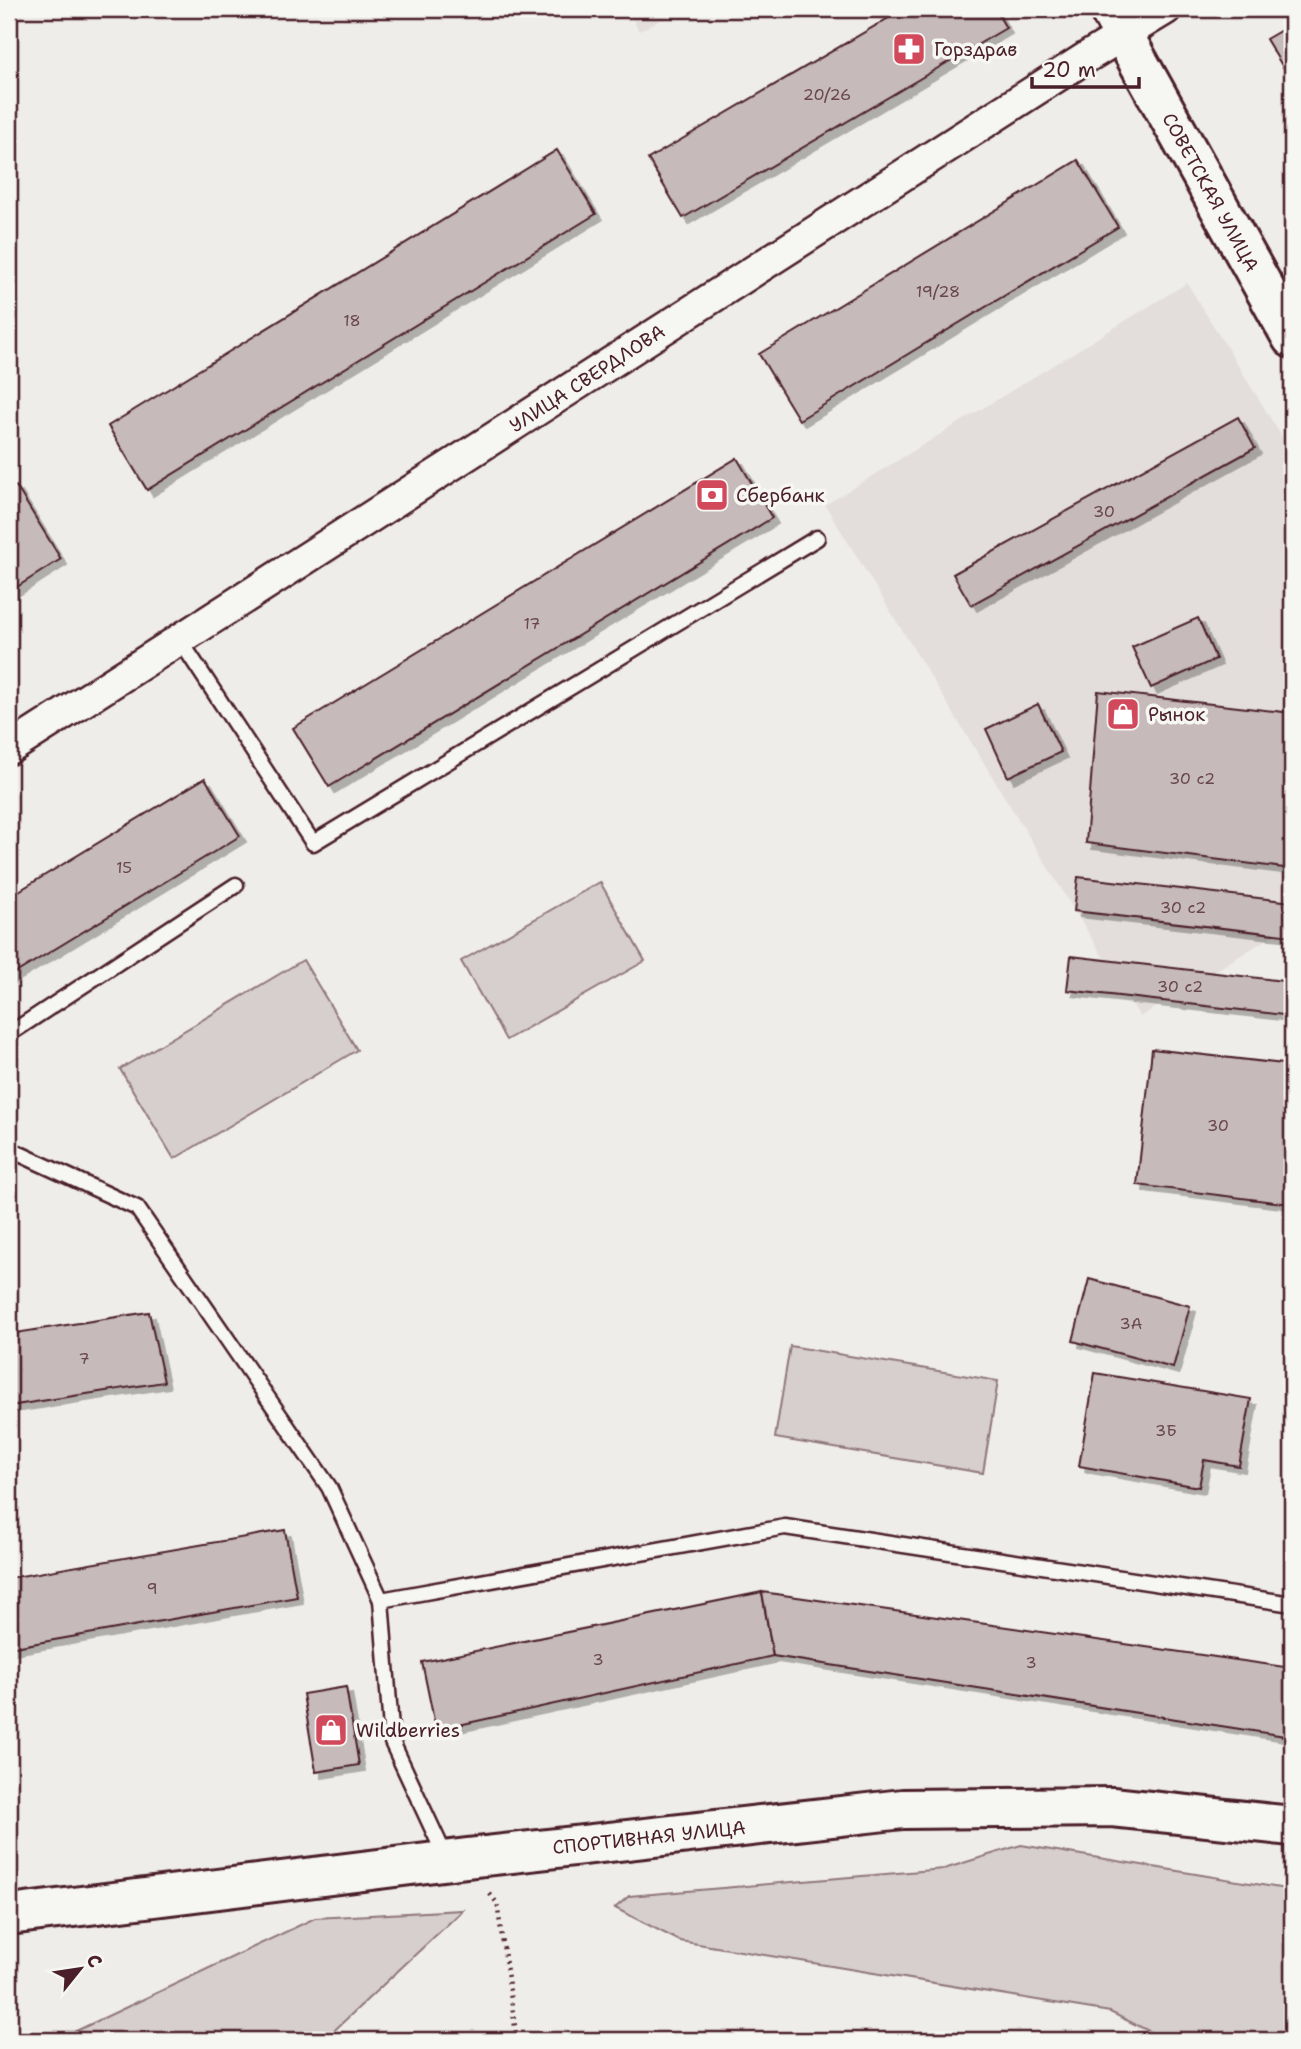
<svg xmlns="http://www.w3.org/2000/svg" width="1301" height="2049" font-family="'Shantell Sans',sans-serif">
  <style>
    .built { fill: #e3dedc }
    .green { fill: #d7cfce; stroke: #90777c; stroke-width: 2 }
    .building { fill: #c6babb; stroke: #4a1f2b; stroke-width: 2; filter: url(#shadow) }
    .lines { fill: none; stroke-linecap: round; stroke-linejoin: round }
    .lane-casing { stroke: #4a1f2b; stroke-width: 19 }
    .street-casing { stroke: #4a1f2b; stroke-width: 35 }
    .secondary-casing { stroke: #4a1f2b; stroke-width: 44 }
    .path { stroke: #4a1f2b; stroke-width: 4.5; stroke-dasharray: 2 5; stroke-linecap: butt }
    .lane { stroke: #f6f6f2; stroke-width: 14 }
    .street { stroke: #f6f6f2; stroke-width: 30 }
    .secondary { stroke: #f6f6f2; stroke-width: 38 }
    .labels { text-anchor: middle; stroke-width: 7; stroke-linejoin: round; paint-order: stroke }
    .number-label { font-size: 16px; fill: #69464f }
    .poi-label { font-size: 19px; fill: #4a1f2b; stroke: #f6f6f2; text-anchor: start }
    .street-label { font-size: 19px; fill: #4a1f2b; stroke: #f6f6f2 }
  </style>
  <defs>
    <filter id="shadow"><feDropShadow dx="6" dy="6" stdDeviation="0" flood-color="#0004"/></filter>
  </defs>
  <rect width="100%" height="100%" fill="#efedea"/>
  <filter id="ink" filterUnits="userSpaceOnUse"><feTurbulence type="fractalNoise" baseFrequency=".0143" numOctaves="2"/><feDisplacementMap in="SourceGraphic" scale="14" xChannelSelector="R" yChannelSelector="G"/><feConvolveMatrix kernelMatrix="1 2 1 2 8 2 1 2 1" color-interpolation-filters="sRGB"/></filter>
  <g filter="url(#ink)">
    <g class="built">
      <polygon points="627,9 682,9 639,31"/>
      <polygon points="1187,283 1292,453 1292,924 1140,1017 825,505"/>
    </g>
    <g class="green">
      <polygon points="600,882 645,961 506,1040 461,961"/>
      <polygon points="303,960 357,1050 174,1159 120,1069"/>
      <polygon points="790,1346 998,1381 983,1473 775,1438"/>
      <polygon points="1021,1845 1292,1890 1292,2040 1167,2040 1110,2012 680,1941 615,1908 629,1896 944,1869"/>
      <polygon points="463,1910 324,2040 57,2040 315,1918"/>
    </g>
    <g class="building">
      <polygon points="904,9 995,9 1006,28 683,218 648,159"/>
      <polygon points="1292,24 1292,82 1266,39"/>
      <polygon points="557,150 596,214 147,490 108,426"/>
      <polygon points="1078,160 1118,227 799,420 759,354"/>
      <polygon points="1238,417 1255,448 971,605 953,574"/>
      <polygon points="737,458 772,518 329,787 293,728"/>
      <polygon points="16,486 61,559 9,592 9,490"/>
      <polygon points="1198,618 1216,659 1151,688 1132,647"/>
      <polygon points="1098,691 1292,713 1292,869 1086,843"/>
      <polygon points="1038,704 1061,752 1008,777 986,729"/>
      <polygon points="205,778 240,836 9,977 9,897"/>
      <polygon points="1078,877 1292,902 1292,936 1074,911"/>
      <polygon points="1071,956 1292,982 1292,1016 1067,990"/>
      <polygon points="1152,1049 1292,1065 1292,1248 1286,1247 1291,1204 1137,1185"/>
      <polygon points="1089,1279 1190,1306 1173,1368 1073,1341"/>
      <polygon points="149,1312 164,1382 9,1406 9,1334"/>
      <polygon points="1095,1373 1251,1399 1239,1466 1204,1460 1199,1487 1079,1466"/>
      <polygon points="285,1530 297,1597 9,1648 9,1578"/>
      <polygon points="762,1592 773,1656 436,1730 422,1662"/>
      <polygon points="762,1592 1292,1668 1292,1692 1285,1736 773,1656"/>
      <polygon points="346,1687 359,1765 316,1772 303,1694"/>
    </g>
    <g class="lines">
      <defs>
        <g id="lane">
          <polyline points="180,640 313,843 817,538"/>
          <polyline points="9,1034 236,885"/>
          <polyline points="9,1149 137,1208 329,1487 381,1600"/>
          <polyline points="447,1860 392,1742 381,1600 785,1527 1292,1604"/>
        </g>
        <polyline id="street" points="9,749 1087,57 1166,9"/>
        <g id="secondary">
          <polyline points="1109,9 1292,338"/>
          <polyline points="9,1915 467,1858 903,1809 1112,1807 1292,1826"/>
        </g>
      </defs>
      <use href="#lane" class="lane-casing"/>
      <use href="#street" class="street-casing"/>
      <use href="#secondary" class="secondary-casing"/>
      <polyline class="path" points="490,1894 497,1903 517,2040"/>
      <use href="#lane" class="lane"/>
      <use href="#street" class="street"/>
      <use href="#secondary" class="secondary"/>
    </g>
  </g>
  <defs>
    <symbol id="pharmacy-square" viewBox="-11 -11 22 22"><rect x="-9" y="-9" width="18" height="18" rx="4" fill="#d1495b" stroke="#f6f6f2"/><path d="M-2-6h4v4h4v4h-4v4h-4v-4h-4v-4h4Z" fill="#fff"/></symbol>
    <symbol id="bank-square" viewBox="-11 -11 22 22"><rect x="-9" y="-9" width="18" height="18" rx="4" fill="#d1495b" stroke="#f6f6f2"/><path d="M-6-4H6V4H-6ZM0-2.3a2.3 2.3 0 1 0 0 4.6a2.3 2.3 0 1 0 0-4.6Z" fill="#fff"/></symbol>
    <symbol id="shop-square" viewBox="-11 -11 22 22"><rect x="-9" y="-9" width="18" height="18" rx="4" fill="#d1495b" stroke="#f6f6f2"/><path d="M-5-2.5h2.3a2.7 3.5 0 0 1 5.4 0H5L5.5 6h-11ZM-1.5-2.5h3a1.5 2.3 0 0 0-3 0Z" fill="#fff"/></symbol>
  </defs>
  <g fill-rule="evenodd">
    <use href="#pharmacy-square" x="890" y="30" width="38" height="38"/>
    <use href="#bank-square" x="693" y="476" width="38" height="38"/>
    <use href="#shop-square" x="1104" y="695" width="38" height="38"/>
    <use href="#shop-square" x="312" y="1711" width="38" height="38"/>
  </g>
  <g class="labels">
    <g class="number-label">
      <text x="827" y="100">20/26</text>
      <text x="938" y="297">19/28</text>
      <text x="352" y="326">18</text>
      <text x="1104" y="517">30</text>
      <text x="532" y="629">17</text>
      <text x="1192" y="784">30 c2</text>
      <text x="124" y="873">15</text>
      <text x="1183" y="913">30 c2</text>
      <text x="1180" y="992">30 c2</text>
      <text x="1218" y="1131">30</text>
      <text x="1131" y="1329">3А</text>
      <text x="84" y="1364">7</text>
      <text x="1166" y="1436">3Б</text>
      <text x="152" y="1594">9</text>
      <text x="598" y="1665">3</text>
      <text x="1031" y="1668">3</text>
    </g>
    <g class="poi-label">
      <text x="934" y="56">Горздрав</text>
      <text x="736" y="502">Сбербанк</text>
      <text x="1148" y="721">Рынок</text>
      <text x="356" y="1737">Wildberries</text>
    </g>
    <g class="street-label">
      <text transform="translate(1211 192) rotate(61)" y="7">СОВЕТСКАЯ УЛИЦА</text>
      <text transform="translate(587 378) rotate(-33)" y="7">УЛИЦА СВЕРДЛОВА</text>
      <text transform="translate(649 1837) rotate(-6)" y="7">СПОРТИВНАЯ УЛИЦА</text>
    </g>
  </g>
  <rect width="1301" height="2049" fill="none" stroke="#f6f6f2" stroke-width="35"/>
  <rect x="18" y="18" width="1266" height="2014" fill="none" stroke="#4a1f2b" stroke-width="2.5" filter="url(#ink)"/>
  <g transform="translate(80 1969) rotate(60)" stroke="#f6f6f2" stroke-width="5" paint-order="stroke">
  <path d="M0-5L12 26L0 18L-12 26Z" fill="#4a1f2b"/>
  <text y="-10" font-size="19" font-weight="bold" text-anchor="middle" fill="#4a1f2b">С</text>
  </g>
  <path d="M1032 77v10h107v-10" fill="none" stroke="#4a1f2b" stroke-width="3.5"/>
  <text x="1042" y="77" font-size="21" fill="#4a1f2b" stroke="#f6f6f2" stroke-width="5" paint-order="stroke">20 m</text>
</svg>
